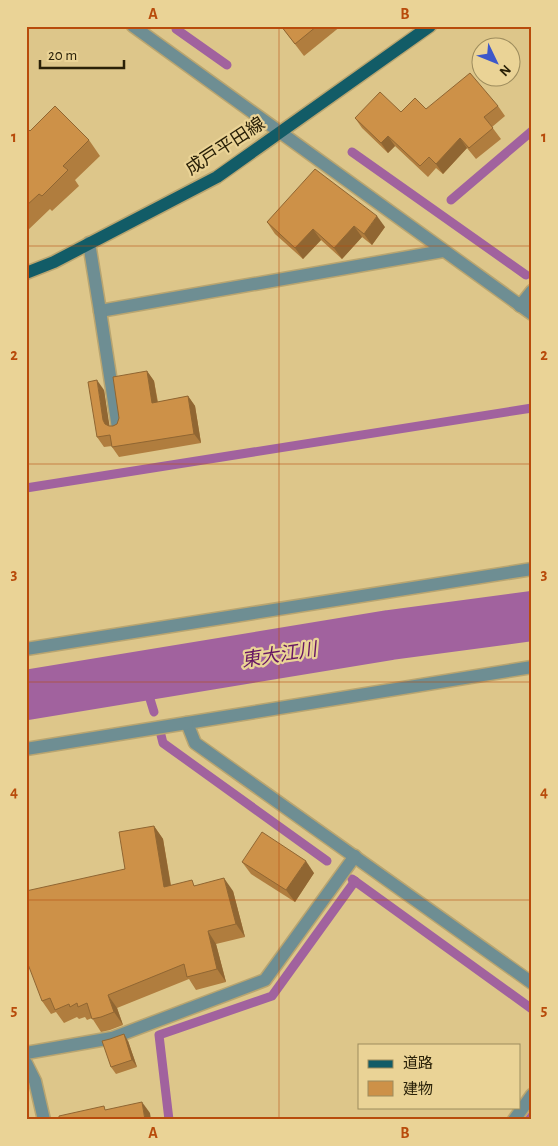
<svg xmlns="http://www.w3.org/2000/svg" width="558" height="1146" font-family="'Alegreya Sans','Noto Sans JP',sans-serif">
  <style>
    .lines { fill: none; stroke-linecap: round; stroke-linejoin: round }
    .stream { stroke: #a1629e; stroke-width: 9 }
    .river { stroke: #a1629e; stroke-width: 50 }
    .minor-casing { stroke: #b9a570; stroke-width: 15 }
    .major-casing { stroke: #b9a570; stroke-width: 15 }
    .minor { stroke: #6e8e93; stroke-width: 12 }
    .major { stroke: #125c67; stroke-width: 12 }
    .wall { fill: #b07d3e }
    .shaded-wall { fill: #906632 }
    .building { fill: #cd9148; stroke: #906632 }
    .grid { fill: none; stroke: #b84b0b; stroke-width: 1; stroke-opacity: 0.55 }
    .labels { text-anchor: middle; stroke-width: 4.5; stroke-linejoin: round; paint-order: stroke }
    .street-label { font-size: 18px; fill: #2a2108; stroke: #ead396 }
    .water-label { font-size: 19px; font-style: italic; fill: #661664; stroke: #ead396 }
    .neatline { fill: none; stroke: #b84b0b; stroke-width: 2 }
    .grid-label { font-size: 16px; text-anchor: middle; font-weight: bold; fill: #b84b0b }
  </style>
  <rect width="100%" height="100%" fill="#ddc68a"/>
  <g class="lines">
    <g class="stream">
      <polyline points="176,29 227,65"/>
      <polyline points="352,152 526,275"/>
      <polyline points="451,200 532,131"/>
      <polyline points="26,488 532,408"/>
      <polyline points="143,676 154,712"/>
      <polyline points="161,735 163,743 327,861"/>
      <polyline points="352,879 532,1009"/>
      <polyline points="169,1120 159,1035 272,996 355,881"/>
      <polyline points="529,1120 532,1116"/>
    </g>
    <polyline class="river" points="26,695 390,635 532,616"/>
    <defs>
      <g id="minor">
        <polyline points="133,26 532,314"/>
        <polyline points="89,243 100,311 443,251"/>
        <polyline points="520,306 532,291"/>
        <polyline points="100,311 118,428"/>
        <polyline points="26,649 532,569"/>
        <polyline points="532,667 187,723 195,743 532,983"/>
        <polyline points="26,749 187,723"/>
        <polyline points="26,1053 112,1038 265,980 355,856"/>
        <polyline points="26,1063 35,1081 44,1120"/>
        <polyline points="514,1120 532,1095"/>
      </g>
      <polyline id="major" points="26,273 54,262 217,177 430,26"/>
    </defs>
    <use href="#minor" class="minor-casing"/>
    <use href="#major" class="major-casing"/>
    <use href="#minor" class="minor"/>
    <use href="#major" class="major"/>
  </g>
  <g class="wall">
    <polygon points="281,26 341,26 304,56"/>
    <polygon points="498,106 505,116 492,127 501,139 476,159 467,148 443,174 436,168 428,177 395,146 388,153 362,128 355,118 426,109"/>
    <polygon points="26,127 30,131 89,140 100,156 75,180 79,186 52,211 50,209 26,232"/>
    <polygon points="267,222 385,227 372,245 362,237 342,259 321,240 303,259 275,234"/>
    <polygon points="147,371 154,381 158,402 188,396 195,406 201,443 119,457 112,447 112,446 104,447 97,437 104,390 109,426 113,426 117,424"/>
    <polygon points="154,826 163,839 171,885 196,886 233,891 245,937 216,944 226,982 196,990 189,979 117,1008 123,1025 110,1030 101,1032 92,1018 87,1020 85,1017 79,1019 77,1017 64,1023 56,1012 51,1014 42,1001 125,869"/>
    <polygon points="242,862 314,873 295,902 251,874"/>
    <polygon points="128,1041 137,1067 116,1074 111,1067"/>
  </g>
  <g class="shaded-wall">
    <polygon points="388,136 395,146 388,153 381,143"/>
    <polygon points="460,138 467,148 443,174 436,164"/>
    <polygon points="377,216 385,227 372,245 364,234"/>
    <polygon points="354,226 362,237 342,259 334,248"/>
    <polygon points="313,229 321,240 303,259 295,248"/>
    <polygon points="147,371 154,381 159,412 152,403"/>
    <polygon points="97,380 104,390 110,429 105,424 103,420"/>
    <polygon points="188,396 195,406 201,443 194,434"/>
    <polygon points="154,826 163,839 173,900 164,887"/>
    <polygon points="306,861 314,873 295,902 286,890"/>
    <polygon points="224,878 233,891 245,937 236,924"/>
    <polygon points="208,931 216,944 226,982 217,969"/>
    <polygon points="108,995 117,1008 123,1025 114,1012"/>
    <polygon points="124,1034 128,1041 137,1067 132,1060"/>
    <polygon points="142,1102 150,1113 151,1120 145,1120"/>
  </g>
  <g class="building">
    <polygon points="281,26 317,26 295,44"/>
    <polygon points="470,73 498,106 484,117 493,128 469,148 460,138 436,164 429,157 420,166 388,136 381,143 355,118 380,92 401,112 415,98 426,109"/>
    <polygon points="55,106 89,140 63,166 68,170 42,196 39,194 26,206 26,127 30,131"/>
    <polygon points="315,169 377,216 364,234 354,226 334,248 313,229 295,248 267,222"/>
    <polygon points="147,371 152,403 188,396 194,434 112,447 110,435 97,437 88,382 97,380 103,420 105,424 109,426 113,426 117,424 119,418 113,377"/>
    <polygon points="154,826 164,887 192,880 194,886 224,878 236,924 208,931 217,969 187,977 184,964 108,995 114,1012 101,1017 92,1019 87,1003 78,1007 77,1003 70,1007 69,1004 55,1010 50,998 42,1001 26,959 26,891 125,869 119,832"/>
    <polygon points="262,832 306,861 286,890 242,862"/>
    <polygon points="124,1034 132,1060 111,1067 102,1041 110,1039"/>
    <polygon points="142,1102 145,1120 59,1120 59,1116 104,1106 105,1110"/>
  </g>
  <path class="grid" d="M279 26V1120M26 246H532M26 464H532M26 682H532M26 900H532"/>
  <g class="labels">
    <g class="street-label">
      <text transform="translate(225 146) rotate(-33)" y="6">成戸平田線</text>
    </g>
    <g class="water-label">
      <text transform="translate(279 654) rotate(-9)" y="7">東大江川</text>
    </g>
  </g>
  <rect width="558" height="1146" fill="none" stroke="#ead396" stroke-width="55"/>
  <rect x="358" y="1044" width="162" height="65" fill="#ead396" stroke="#9d8c5d"/>
  <rect x="368" y="1060" width="25" height="8" fill="#125c67" stroke="#9d8c5d"/>
  <text x="403" y="1068" font-size="15" fill="#2a2108">道路</text>
  <rect x="368" y="1081" width="25" height="15" fill="#cd9148" stroke="#9d8c5d"/>
  <text x="403" y="1094" font-size="15" fill="#2a2108">建物</text>
  <g transform="translate(496 62) rotate(133)"><circle r="24" fill="#ead396" stroke="#9d8c5d"/>
  <path d="M0-4L9 19L0 12L-9 19Z" fill="#3d58ca"/>
  <text y="-8" font-size="14" font-weight="bold" text-anchor="middle" fill="#2a2108">N</text>
  </g>
  <path d="M40 60v8h84v-8" fill="none" stroke="#2a2108" stroke-width="2.5"/>
  <text x="48" y="60" font-size="15" fill="#2a2108" stroke="#ead396" stroke-width="4" paint-order="stroke">20 m</text>
  <rect x="28" y="28" width="502" height="1090" class="neatline"/>
  <g class="grid-label">
    <text x="153" y="19">A</text>
    <text x="405" y="19">B</text>
    <text x="14" y="142">1</text>
    <text x="544" y="142">1</text>
    <text x="14" y="360">2</text>
    <text x="544" y="360">2</text>
    <text x="14" y="579">3</text>
    <text x="544" y="579">3</text>
    <text x="14" y="797">4</text>
    <text x="544" y="797">4</text>
    <text x="14" y="1015">5</text>
    <text x="544" y="1015">5</text>
    <text x="153" y="1138">A</text>
    <text x="405" y="1138">B</text>
  </g>
</svg>
